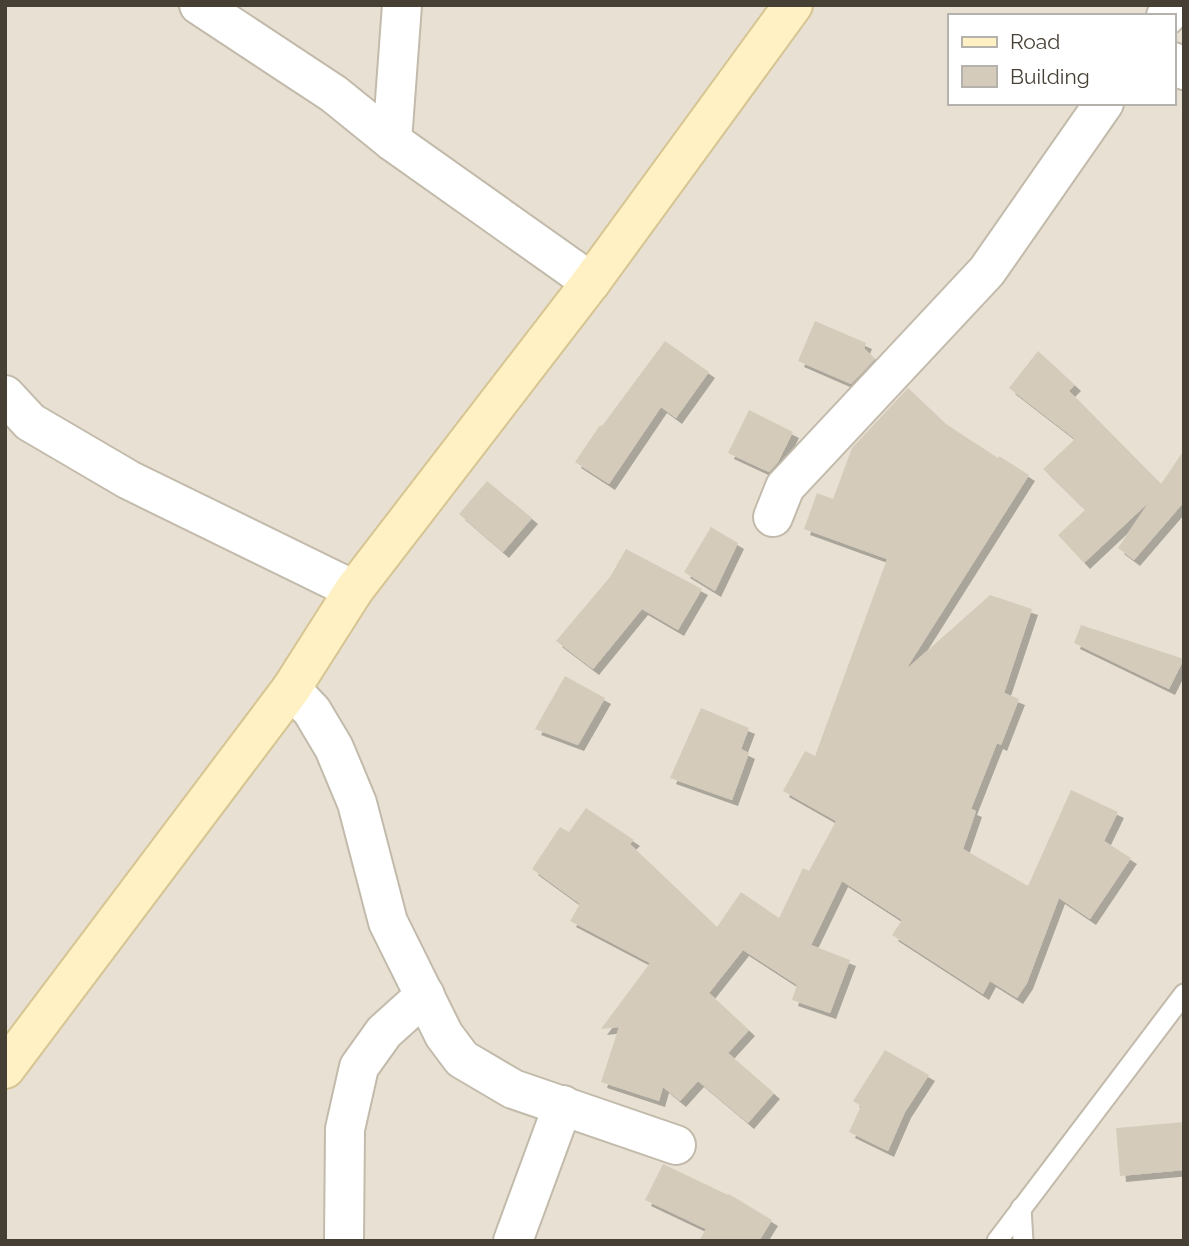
<svg xmlns="http://www.w3.org/2000/svg" width="1189" height="1246" font-family="Raleway,sans-serif">
  <style>
    .residential { fill: #e8e1d3; fill-rule: evenodd }
    .building { fill: #d5cbba; filter: url(#shadow) }
    .lines { fill: none; stroke-linecap: round; stroke-linejoin: round }
    .lane-casing { stroke: #c2baaa; stroke-width: 23 }
    .street-casing { stroke: #c2baaa; stroke-width: 42 }
    .secondary-casing { stroke: #d6c492; stroke-width: 42 }
    .lane { stroke: #fff; stroke-width: 19 }
    .street { stroke: #fff; stroke-width: 38 }
    .secondary { stroke: #fff1c3; stroke-width: 38 }
  </style>
  <defs>
    <filter id="shadow"><feDropShadow dx="6" dy="6" stdDeviation="0" flood-color="#0004"/></filter>
  </defs>
  <rect width="100%" height="100%" fill="#f3efe5"/>
  <path class="residential" d="M5 5H1184V1241H5ZM949 16H1173V103H949Z"/>
  <g class="building">
    <polygon points="815,321 866,343 864,348 875,359 851,384 798,361"/>
    <polygon points="665,341 709,372 676,418 661,407 609,484 575,462 600,425 602,426"/>
    <polygon points="1038,351 1075,385 1069,391 1161,484 1184,450 1184,502 1134,560 1118,548 1149,502 1084,563 1058,535 1085,510 1043,469 1075,439 1009,388"/>
    <polygon points="908,388 946,424 998,458 999,456 1029,475 908,666 909,667 990,595 1032,609 1004,693 1019,699 1001,745 997,743 971,809 976,811 963,849 1028,886 1071,790 1118,812 1104,841 1131,858 1090,919 1059,898 1027,983 1017,998 990,981 983,994 892,935 902,920 842,881 811,945 850,960 830,1013 792,1000 797,985 743,950 709,993 749,1030 728,1053 774,1093 748,1123 698,1081 680,1101 663,1087 659,1101 601,1082 619,1027 601,1029 650,963 570,921 580,904 532,869 560,827 569,832 586,808 634,840 630,844 717,927 741,892 779,918 803,868 809,871 836,821 783,791 805,751 815,756 887,559 804,529 817,493 833,499 852,448"/>
    <polygon points="749,410 793,432 778,462 769,472 728,453"/>
    <polygon points="487,481 532,518 503,552 459,514"/>
    <polygon points="711,527 738,543 715,591 684,572"/>
    <polygon points="626,549 702,589 678,630 642,609 593,669 556,641 610,577"/>
    <polygon points="1081,625 1184,659 1169,689 1074,643"/>
    <polygon points="565,676 605,698 578,745 535,729"/>
    <polygon points="701,708 749,728 741,749 749,753 732,800 670,778"/>
    <polygon points="885,1050 929,1075 905,1112 888,1151 849,1132 861,1106 853,1101"/>
    <polygon points="1184,1122 1184,1170 1120,1176 1116,1128"/>
    <polygon points="663,1164 728,1195 729,1194 772,1220 759,1241 699,1241 706,1229 645,1200"/>
  </g>
  <g class="lines">
    <defs>
      <g id="lane">
        <polyline points="1021,1208 1023,1241"/>
        <polyline points="997,1241 1184,994"/>
      </g>
      <g id="street">
        <polyline points="199,5 334,94 392,141 591,282"/>
        <polyline points="1166,16 1175,5"/>
        <polyline points="1173,62 1184,70"/>
        <polyline points="392,141 402,5"/>
        <polyline points="5,395 30,422 129,480 354,590"/>
        <polyline points="773,517 785,487 987,271 1104,103"/>
        <polyline points="291,689 312,711 334,748 357,803 388,922 444,1035 462,1059 513,1089 676,1145"/>
        <polyline points="344,1241 345,1129 359,1067 384,1032 425,995"/>
        <polyline points="513,1241 563,1105"/>
      </g>
      <polyline id="secondary" points="5,1069 291,689 354,590 591,282 793,5"/>
    </defs>
    <use href="#lane" class="lane-casing"/>
    <use href="#street" class="street-casing"/>
    <use href="#secondary" class="secondary-casing"/>
    <use href="#lane" class="lane"/>
    <use href="#street" class="street"/>
    <use href="#secondary" class="secondary"/>
  </g>
  <rect width="1189" height="1246" fill="none" stroke="#463f34" stroke-width="14"/>
  <rect x="948" y="14" width="228" height="91" fill="#ffffff" stroke="#b5b2ae" stroke-width="2"/>
  <rect x="962" y="37" width="35" height="10" fill="#fff1c3" stroke="#b5b2ae" stroke-width="2"/>
  <text x="1010" y="49" font-size="21" fill="#463f34">Road</text>
  <rect x="962" y="66" width="35" height="21" fill="#d5cbba" stroke="#b5b2ae" stroke-width="2"/>
  <text x="1010" y="84" font-size="21" fill="#463f34">Building</text>
</svg>
